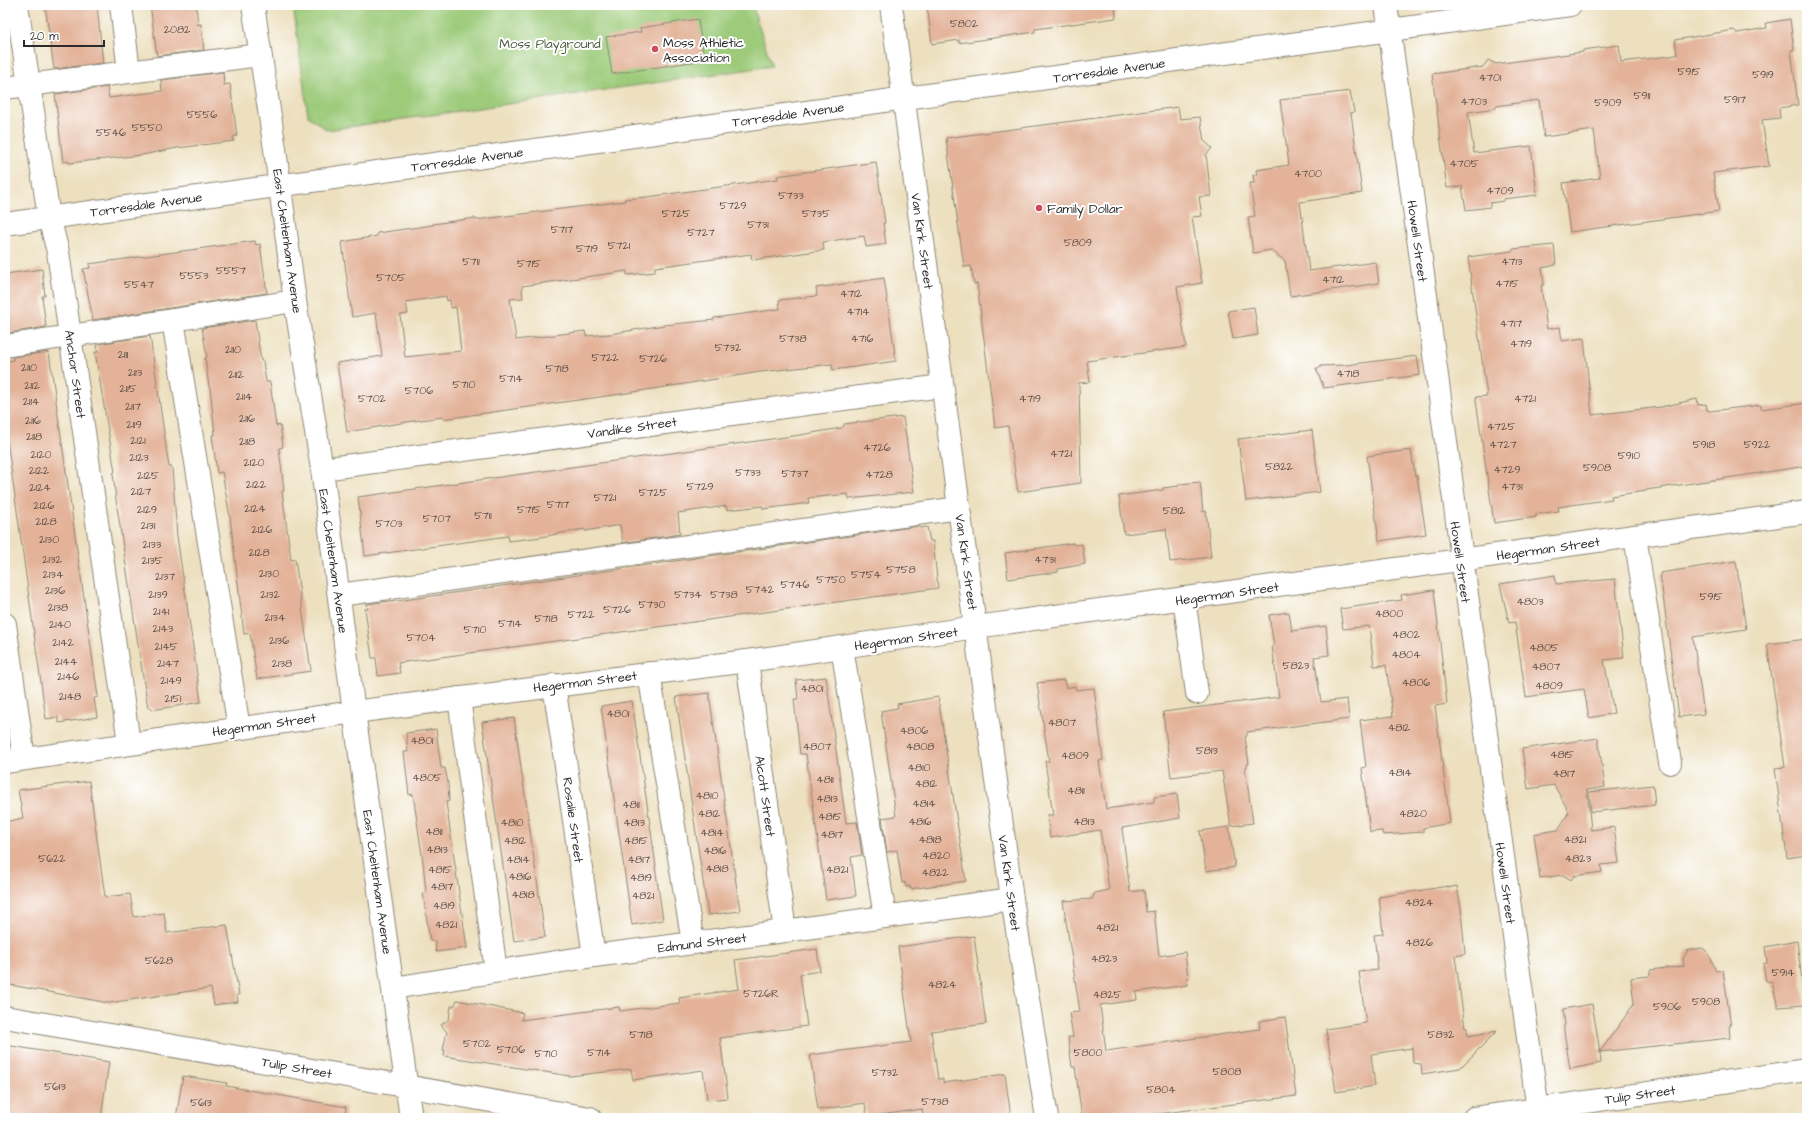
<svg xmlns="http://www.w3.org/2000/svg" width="1812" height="1123" font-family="'Architects Daughter',sans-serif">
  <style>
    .green { fill: #9dcb7a; stroke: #647b52 }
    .building { fill: #e3b298; fill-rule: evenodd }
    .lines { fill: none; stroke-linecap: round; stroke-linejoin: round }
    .minor-casing { stroke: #8c8675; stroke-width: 24 }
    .minor { stroke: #fff; stroke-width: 22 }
    .poi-dot { fill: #d1495b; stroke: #fff; stroke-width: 1.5 }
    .labels { text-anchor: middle; stroke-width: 4; stroke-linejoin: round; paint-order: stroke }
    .number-label { font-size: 11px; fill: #594d46 }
    .poi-label { font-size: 13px; fill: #2b2b2b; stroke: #fff; text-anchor: start }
    .park-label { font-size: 13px; fill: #4d5b43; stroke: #fff }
    .street-label { font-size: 13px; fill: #2b2b2b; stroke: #fff }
  </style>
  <rect width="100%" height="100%" fill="#fff"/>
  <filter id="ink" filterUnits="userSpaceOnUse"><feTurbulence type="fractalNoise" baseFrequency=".025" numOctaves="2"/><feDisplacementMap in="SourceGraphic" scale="8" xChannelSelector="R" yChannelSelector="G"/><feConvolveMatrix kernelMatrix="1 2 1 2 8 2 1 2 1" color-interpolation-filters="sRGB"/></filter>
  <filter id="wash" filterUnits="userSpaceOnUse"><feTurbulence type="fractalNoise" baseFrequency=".012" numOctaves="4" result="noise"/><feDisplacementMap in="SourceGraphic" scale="16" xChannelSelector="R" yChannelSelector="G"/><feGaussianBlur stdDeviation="0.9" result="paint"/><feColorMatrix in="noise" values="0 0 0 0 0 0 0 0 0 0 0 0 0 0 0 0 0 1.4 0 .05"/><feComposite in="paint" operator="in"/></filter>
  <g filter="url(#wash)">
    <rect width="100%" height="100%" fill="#ede0bf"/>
    <polygon class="green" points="293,5 752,5 772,66 327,130 308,116"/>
    <g id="blocks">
      <g class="building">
        <polygon points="45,5 97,5 103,63 54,69"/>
        <polygon points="150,5 196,5 198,25 201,24 204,50 157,56"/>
        <polygon points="927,5 1115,5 1116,18 1035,29 1035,32 959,43 959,40 932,44"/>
        <polygon points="698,19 704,60 612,74 606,37 641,32 640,28"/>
        <polygon points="1790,19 1794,50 1791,50 1798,105 1779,108 1780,118 1762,120 1769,166 1713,173 1719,211 1570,232 1563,183 1600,178 1594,130 1544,137 1539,100 1496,106 1496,108 1468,112 1474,153 1531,146 1537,195 1503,199 1503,201 1490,203 1490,207 1466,210 1462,186 1447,188 1432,74 1483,67 1488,60 1496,64 1583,52 1583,50 1619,45 1621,62 1677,55 1675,40 1734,30 1737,33 1767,28 1766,23"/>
        <polygon points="223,72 224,85 230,84 237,136 233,137 234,141 177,148 142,155 69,163 68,161 63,162 55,94 107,87 109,98 162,91 161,80"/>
        <polygon points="1350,91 1354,112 1351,113 1362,193 1300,202 1309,271 1376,262 1379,283 1290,296 1285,261 1271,250 1253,253 1248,217 1255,216 1250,183 1254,183 1253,175 1257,175 1256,170 1289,165 1280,100"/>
        <polygon points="1178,107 1180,119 1200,117 1204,141 1212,148 1206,155 1211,196 1199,197 1202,216 1192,217 1202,283 1177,287 1186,347 1087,361 1090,382 1079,383 1081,483 1018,492 1008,426 995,428 977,283 974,284 971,266 964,267 946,138"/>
        <path d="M876 162 885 223H883L886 244 866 247 864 236 823 242 824 250 752 260 751 254 655 267V272L627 275V271L522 286 523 298 510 299 516 340 585 331 586 336 610 334 664 325 714 320V318L780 309 779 300 817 296 816 288 884 278 896 361 833 370 832 364 760 372 621 394 443 419V417L413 421 347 432 337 363 382 356 376 313 352 317 342 242 377 236V233L433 225V224L475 218V220L625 201 624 199 647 197 778 179 777 176ZM446 296 447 301 450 300 451 308 456 307 461 351 405 357 400 315 408 314 406 302Z"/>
        <polygon points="255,241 256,245 260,244 267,293 93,320 83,269 90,268 89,264"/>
        <polygon points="1554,245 1556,265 1542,268 1544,285 1541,285 1547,329 1560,327 1562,341 1584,338 1592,415 1661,407 1697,399 1698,405 1706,404 1707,410 1710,411 1761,405 1761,409 1807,403 1807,466 1646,490 1646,491 1611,496 1612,499 1558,507 1559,511 1536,514 1536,517 1494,523 1476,400 1476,397 1487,396 1468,257 1513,251 1513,249"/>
        <polygon points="42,269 45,296 42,296 46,327 9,333 7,320 5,320 5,274"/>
        <polygon points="1254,307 1258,335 1233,339 1228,311"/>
        <polygon points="255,320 261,361 263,361 266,382 270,382 276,426 280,425 283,447 279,448 284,491 282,491 291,560 295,559 311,671 257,679 250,633 244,634 230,517 222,472 217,473 212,435 215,435 210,387 209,387 205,358 207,357 202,328"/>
        <polygon points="150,336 169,467 172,467 177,536 201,702 152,710 152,708 148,708 143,677 116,500 113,473 115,472 95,352 98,352 97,344"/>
        <polygon points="49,352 98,697 94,698 97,717 59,723 58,717 46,719 6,432 8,432 5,417 5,362 13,360 13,357"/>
        <polygon points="1417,356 1420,375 1324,388 1316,368 1320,368 1320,366 1346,365"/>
        <polygon points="903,417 914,492 849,499 848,494 808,498 809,503 763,509 763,506 727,510 726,506 678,513 680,534 623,543 620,525 585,531 584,529 541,537 509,541 508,536 365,556 358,497 800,435 841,428 844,426 844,424"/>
        <polygon points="1312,430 1320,492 1246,501 1238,439"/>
        <polygon points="1411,450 1415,476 1417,476 1426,534 1379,541 1367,456"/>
        <polygon points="1200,482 1203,512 1206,511 1211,557 1170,562 1166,529 1124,534 1119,496 1163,490 1163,488 1179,486 1179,484"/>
        <polygon points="919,526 919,528 927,527 930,541 933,541 938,588 398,663 400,673 378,676 376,658 372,658 365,609 368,609 367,604 390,601 390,602"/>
        <polygon points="1073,543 1074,545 1082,544 1085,564 1058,569 1058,572 1008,579 1005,553"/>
        <polygon points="1736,561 1746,629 1693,637 1704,714 1679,717 1660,573"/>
        <polygon points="1555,575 1556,584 1615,579 1624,658 1604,660 1614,713 1589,718 1584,689 1526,697 1515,622 1509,623 1500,584"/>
        <polygon points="1434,590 1447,704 1435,706 1450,823 1423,828 1423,832 1383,835 1382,831 1370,832 1362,768 1366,767 1360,720 1393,716 1386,665 1374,666 1369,626 1343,629 1340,609 1402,600 1401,595"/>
        <polygon points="1289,612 1292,631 1326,626 1329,655 1314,657 1321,702 1347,699 1349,719 1247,732 1247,736 1245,737 1249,764 1247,764 1247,767 1245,768 1253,823 1231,826 1222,771 1171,777 1163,712 1279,697 1272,646 1274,646 1269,615"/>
        <polygon points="1807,639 1807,855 1787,858 1775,768 1785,767 1767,644"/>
        <polygon points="826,677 846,823 857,822 862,855 851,857 856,896 826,900 806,754 800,754 794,699 798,699 796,680"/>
        <polygon points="1064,680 1066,688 1075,686 1076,690 1094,688 1103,760 1099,761 1106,809 1154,802 1154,797 1177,794 1180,818 1122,828 1130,892 1144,890 1146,912 1154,911 1159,956 1185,952 1188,979 1186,979 1187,985 1136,992 1137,1000 1100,1005 1106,1051 1260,1029 1259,1021 1285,1017 1296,1096 1126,1118 1082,1118 1075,1067 1072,1067 1068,1037 1073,1037 1069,1013 1080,1012 1063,901 1092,899 1095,893 1109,890 1100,830 1050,838 1047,815 1053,815 1045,761 1049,761 1037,683"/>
        <polygon points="709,693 740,911 708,915 676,697"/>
        <polygon points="938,697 966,881 910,889 910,886 906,887 905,882 902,883 897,850 887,852 882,818 896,816 881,711 898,708 897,704"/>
        <polygon points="632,701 656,866 655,866 663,920 632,925 601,706"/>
        <polygon points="514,718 545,937 514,941 482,722"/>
        <polygon points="436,729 441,768 445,768 448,783 449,801 446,802 467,948 436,952 435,941 430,941 423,893 426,892 423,862 413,794 409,795 404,752 408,752 406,733"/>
        <polygon points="1598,738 1605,787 1587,790 1591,830 1614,827 1619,863 1601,865 1602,872 1574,876 1571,880 1563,875 1540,878 1534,834 1558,830 1569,812 1554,785 1528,789 1522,749"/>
        <polygon points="89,781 105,897 130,894 134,917 164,913 167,933 227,925 239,995 237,995 238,1002 214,1005 211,988 109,1003 5,984 5,822 23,818 18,790"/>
        <polygon points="1653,785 1655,805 1591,812 1589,792"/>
        <polygon points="1229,827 1235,867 1206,871 1200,831"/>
        <polygon points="1448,886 1448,888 1457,886 1461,909 1465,954 1455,956 1465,1028 1467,1028 1468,1036 1497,1031 1460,1068 1422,1074 1421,1064 1413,1063 1412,1048 1371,1054 1375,1086 1336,1092 1326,1029 1366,1023 1359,972 1378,970 1374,935 1383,934 1379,897"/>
        <polygon points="974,936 986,1024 931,1031 938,1079 943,1079 943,1083 1005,1074 1011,1118 923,1118 922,1109 867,1117 865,1103 818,1110 810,1055 911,1042 898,947"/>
        <polygon points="1797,941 1805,1005 1778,1007 1772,982 1766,981 1763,964 1767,963 1765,947"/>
        <polygon points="1702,948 1708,952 1716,971 1723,970 1731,1026 1729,1026 1730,1038 1600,1052 1601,1063 1570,1069 1564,1031 1564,1025 1565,1025 1563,1009 1592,1004 1600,1052 1634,1004 1631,978 1650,976 1650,970 1684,966 1683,959 1688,950"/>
        <polygon points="817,949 820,971 800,974 807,1026 720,1038 728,1098 707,1100 703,1070 633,1080 631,1069 570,1076 444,1056 445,1050 443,1050 447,1032 441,1025 449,1019 451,1006 454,1006 457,1000 523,1013 521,1020 619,1007 620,1011 680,1003 679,998 739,989 735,960"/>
        <polygon points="5,1045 109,1062 101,1118 5,1118"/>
        <polygon points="183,1076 227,1083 226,1086 346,1107 345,1118 176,1118"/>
      </g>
    </g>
  </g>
  <g filter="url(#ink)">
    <use href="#blocks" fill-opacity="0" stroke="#8c8675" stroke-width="1"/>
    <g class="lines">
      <defs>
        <g id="minor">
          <polyline points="17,5 49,217 58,252 129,743"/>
          <polyline points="121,5 129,72"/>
          <polyline points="253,5 275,149 295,301 322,469 354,712 411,1118"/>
          <polyline points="891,5 1012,899 1047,1118"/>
          <polyline points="1386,5 1539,1118"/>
          <polyline points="5,88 260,55"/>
          <polyline points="5,224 1570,5"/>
          <polyline points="173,320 239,728"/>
          <polyline points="5,346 295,301"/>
          <polyline points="322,469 942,386"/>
          <polyline points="1635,536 1670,763"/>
          <polyline points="339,595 959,508"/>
          <polyline points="1184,598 1197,693"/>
          <polyline points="5,624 24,759"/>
          <polyline points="842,647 885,917"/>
          <polyline points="747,661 785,931"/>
          <polyline points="649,673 693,943"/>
          <polyline points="554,685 594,956"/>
          <polyline points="459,698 496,971"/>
          <polyline points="5,762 354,712 747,661 976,627 1807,512"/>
          <polyline points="393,988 594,956 785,931 1012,899"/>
          <polyline points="5,1017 590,1118"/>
          <polyline points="1474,1118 1807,1070"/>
        </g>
      </defs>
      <use href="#minor" class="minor-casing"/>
      <use href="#minor" class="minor"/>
    </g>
  </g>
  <g class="poi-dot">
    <circle cx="655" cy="49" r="4"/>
    <circle cx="1039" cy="208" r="4"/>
  </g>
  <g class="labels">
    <g class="number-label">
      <text x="964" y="27">5802</text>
      <text x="177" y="33">2082</text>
      <text x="1689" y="75">5915</text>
      <text x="1763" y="78">5919</text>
      <text x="1490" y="81">4701</text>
      <text x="1642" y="99">5911</text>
      <text x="1735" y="103">5917</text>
      <text x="1474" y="105">4703</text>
      <text x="1608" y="106">5909</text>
      <text x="202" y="118">5556</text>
      <text x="147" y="131">5550</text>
      <text x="111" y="136">5546</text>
      <text x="1464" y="167">4705</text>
      <text x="1308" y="177">4700</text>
      <text x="1500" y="194">4709</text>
      <text x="791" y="199">5733</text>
      <text x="733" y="209">5729</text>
      <text x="676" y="217">5725</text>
      <text x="816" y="217">5735</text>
      <text x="758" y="228">5731</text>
      <text x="562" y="233">5717</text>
      <text x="701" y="236">5727</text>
      <text x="1078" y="246">5809</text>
      <text x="619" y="249">5721</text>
      <text x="587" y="252">5719</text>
      <text x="471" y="265">5711</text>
      <text x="1512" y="265">4713</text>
      <text x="529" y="267">5715</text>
      <text x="231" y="274">5557</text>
      <text x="194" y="279">5553</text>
      <text x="391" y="281">5705</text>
      <text x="1333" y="283">4712</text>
      <text x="1507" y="287">4715</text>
      <text x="139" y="288">5547</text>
      <text x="851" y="297">4712</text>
      <text x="858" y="315">4714</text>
      <text x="1511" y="327">4717</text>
      <text x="793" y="342">5738</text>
      <text x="862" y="342">4716</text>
      <text x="1521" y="347">4719</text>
      <text x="728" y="351">5732</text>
      <text x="233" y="353">2110</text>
      <text x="123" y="358">2111</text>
      <text x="605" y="361">5722</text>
      <text x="653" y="362">5726</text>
      <text x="29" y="371">2110</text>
      <text x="557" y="372">5718</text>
      <text x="135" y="376">2113</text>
      <text x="1348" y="377">4718</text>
      <text x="236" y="378">2112</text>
      <text x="511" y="382">5714</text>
      <text x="464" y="388">5710</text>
      <text x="32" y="389">2112</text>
      <text x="128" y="392">2115</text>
      <text x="419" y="394">5706</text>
      <text x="244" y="400">2114</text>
      <text x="372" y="402">5702</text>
      <text x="1030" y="402">4719</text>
      <text x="1525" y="402">4721</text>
      <text x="31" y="405">2114</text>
      <text x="133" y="410">2117</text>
      <text x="247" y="422">2116</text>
      <text x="33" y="424">2116</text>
      <text x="134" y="428">2119</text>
      <text x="1501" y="430">4725</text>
      <text x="34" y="440">2118</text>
      <text x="138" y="444">2121</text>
      <text x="247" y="445">2118</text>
      <text x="1503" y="448">4727</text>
      <text x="1704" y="448">5918</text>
      <text x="1757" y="448">5922</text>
      <text x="877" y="451">4726</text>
      <text x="1061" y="457">4721</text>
      <text x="41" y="458">2120</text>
      <text x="1629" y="459">5910</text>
      <text x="139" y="461">2123</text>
      <text x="254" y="466">2120</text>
      <text x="1279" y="470">5822</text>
      <text x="1597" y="471">5908</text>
      <text x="1507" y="473">4729</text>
      <text x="39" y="474">2122</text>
      <text x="748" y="476">5733</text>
      <text x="795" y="477">5737</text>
      <text x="879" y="478">4728</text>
      <text x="148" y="479">2125</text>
      <text x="256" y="488">2122</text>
      <text x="700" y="490">5729</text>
      <text x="1512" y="490">4731</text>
      <text x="40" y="491">2124</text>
      <text x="141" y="495">2127</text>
      <text x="653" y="496">5725</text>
      <text x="605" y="501">5721</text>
      <text x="558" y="508">5717</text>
      <text x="44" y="509">2126</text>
      <text x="255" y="512">2124</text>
      <text x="147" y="513">2129</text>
      <text x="529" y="513">5715</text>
      <text x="1174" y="514">5812</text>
      <text x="483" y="519">5711</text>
      <text x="437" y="522">5707</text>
      <text x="46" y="525">2128</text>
      <text x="389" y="527">5703</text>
      <text x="148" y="529">2131</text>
      <text x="262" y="533">2126</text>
      <text x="49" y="543">2130</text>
      <text x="152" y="548">2133</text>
      <text x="259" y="556">2128</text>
      <text x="52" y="563">2132</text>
      <text x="1045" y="563">4731</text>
      <text x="152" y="564">2135</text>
      <text x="901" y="573">5758</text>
      <text x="269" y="577">2130</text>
      <text x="53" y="578">2134</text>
      <text x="866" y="578">5754</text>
      <text x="165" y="580">2137</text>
      <text x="831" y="583">5750</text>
      <text x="795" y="588">5746</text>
      <text x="760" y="593">5742</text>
      <text x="55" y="594">2136</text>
      <text x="158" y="598">2139</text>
      <text x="270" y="598">2132</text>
      <text x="688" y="598">5734</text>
      <text x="724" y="598">5738</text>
      <text x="1711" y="600">5915</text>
      <text x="1530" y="605">4803</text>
      <text x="652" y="608">5730</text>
      <text x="58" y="611">2138</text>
      <text x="617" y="613">5726</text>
      <text x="161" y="615">2141</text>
      <text x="1389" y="617">4800</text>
      <text x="581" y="618">5722</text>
      <text x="275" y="621">2134</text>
      <text x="546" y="622">5718</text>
      <text x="510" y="627">5714</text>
      <text x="60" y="628">2140</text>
      <text x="163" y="632">2143</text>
      <text x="475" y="633">5710</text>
      <text x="1406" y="638">4802</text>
      <text x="421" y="641">5704</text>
      <text x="279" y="644">2136</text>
      <text x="63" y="646">2142</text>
      <text x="166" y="650">2145</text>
      <text x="1544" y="651">4805</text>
      <text x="1406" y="658">4804</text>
      <text x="66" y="665">2144</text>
      <text x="168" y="667">2147</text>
      <text x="282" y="667">2138</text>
      <text x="1296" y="669">5823</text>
      <text x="1546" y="670">4807</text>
      <text x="68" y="680">2146</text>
      <text x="171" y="684">2149</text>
      <text x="1416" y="686">4806</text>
      <text x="1549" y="689">4809</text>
      <text x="812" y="692">4801</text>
      <text x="70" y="700">2148</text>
      <text x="173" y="702">2151</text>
      <text x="618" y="717">4801</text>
      <text x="1062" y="726">4807</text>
      <text x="1399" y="731">4812</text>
      <text x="914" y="734">4806</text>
      <text x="422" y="744">4801</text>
      <text x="817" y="750">4807</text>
      <text x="920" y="750">4808</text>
      <text x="1207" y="754">5813</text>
      <text x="1562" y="758">4815</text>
      <text x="1075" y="759">4809</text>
      <text x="919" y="771">4810</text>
      <text x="1400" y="776">4814</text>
      <text x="1564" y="777">4817</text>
      <text x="427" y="781">4805</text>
      <text x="825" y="783">4811</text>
      <text x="926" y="787">4812</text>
      <text x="1076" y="794">4811</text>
      <text x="707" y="799">4810</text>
      <text x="827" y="802">4813</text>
      <text x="924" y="807">4814</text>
      <text x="631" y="808">4811</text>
      <text x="709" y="817">4812</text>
      <text x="1413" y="817">4820</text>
      <text x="830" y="820">4815</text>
      <text x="920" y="825">4816</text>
      <text x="1084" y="825">4813</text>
      <text x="512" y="826">4810</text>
      <text x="634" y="826">4813</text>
      <text x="434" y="835">4811</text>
      <text x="712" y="836">4814</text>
      <text x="832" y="838">4817</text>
      <text x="930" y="843">4818</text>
      <text x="1575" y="843">4821</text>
      <text x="515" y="844">4812</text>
      <text x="636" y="844">4815</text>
      <text x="437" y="853">4813</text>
      <text x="715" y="854">4816</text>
      <text x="936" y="859">4820</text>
      <text x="52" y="862">5622</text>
      <text x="1578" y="862">4823</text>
      <text x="518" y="863">4814</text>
      <text x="639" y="863">4817</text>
      <text x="717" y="872">4818</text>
      <text x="440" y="873">4815</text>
      <text x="837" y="873">4821</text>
      <text x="935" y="876">4822</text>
      <text x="520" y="880">4816</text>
      <text x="641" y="881">4819</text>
      <text x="442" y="890">4817</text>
      <text x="523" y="898">4818</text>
      <text x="643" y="899">4821</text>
      <text x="1419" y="906">4824</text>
      <text x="444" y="909">4819</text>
      <text x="446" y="928">4821</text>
      <text x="1107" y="931">4821</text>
      <text x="1419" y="946">4826</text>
      <text x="1104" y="962">4823</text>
      <text x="159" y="964">5628</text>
      <text x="1783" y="976">5914</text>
      <text x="942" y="988">4824</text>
      <text x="761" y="997">5726R</text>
      <text x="1107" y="998">4825</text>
      <text x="1706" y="1005">5908</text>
      <text x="1667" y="1010">5906</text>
      <text x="641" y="1038">5718</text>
      <text x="1441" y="1038">5832</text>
      <text x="477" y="1047">5702</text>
      <text x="511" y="1053">5706</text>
      <text x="599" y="1056">5714</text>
      <text x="1088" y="1056">5800</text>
      <text x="546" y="1057">5710</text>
      <text x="1227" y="1075">5808</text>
      <text x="885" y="1076">5732</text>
      <text x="55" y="1090">5613</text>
      <text x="1161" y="1093">5804</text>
      <text x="935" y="1105">5738</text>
      <text x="201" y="1106">5613</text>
    </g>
    <g class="poi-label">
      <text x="663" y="47">Moss Athletic<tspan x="663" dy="15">Association</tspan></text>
      <text x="1047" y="213">Family Dollar</text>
    </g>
    <g class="park-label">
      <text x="550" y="48">Moss Playground</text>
    </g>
    <g class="street-label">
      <text transform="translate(1109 70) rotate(-8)" y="5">Torresdale Avenue</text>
      <text transform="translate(788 114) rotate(-8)" y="5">Torresdale Avenue</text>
      <text transform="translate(467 159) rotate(-8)" y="5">Torresdale Avenue</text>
      <text transform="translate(146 204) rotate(-8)" y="5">Torresdale Avenue</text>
      <text transform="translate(288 241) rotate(82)" y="5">East Cheltenham Avenue</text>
      <text transform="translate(923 241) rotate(82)" y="5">Van Kirk Street</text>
      <text transform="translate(1418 241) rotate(82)" y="5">Howell Street</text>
      <text transform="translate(76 374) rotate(82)" y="5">Anchor Street</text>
      <text transform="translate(632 427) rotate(-8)" y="5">Vandike Street</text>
      <text transform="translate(1548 548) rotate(-8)" y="5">Hegerman Street</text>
      <text transform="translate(334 561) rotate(82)" y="5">East Cheltenham Avenue</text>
      <text transform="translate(967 562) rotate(82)" y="5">Van Kirk Street</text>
      <text transform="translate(1461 562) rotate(82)" y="5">Howell Street</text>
      <text transform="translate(1227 593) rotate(-8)" y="5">Hegerman Street</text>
      <text transform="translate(906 638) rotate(-8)" y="5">Hegerman Street</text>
      <text transform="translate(585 681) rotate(-7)" y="5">Hegerman Street</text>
      <text transform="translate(264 724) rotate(-8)" y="5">Hegerman Street</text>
      <text transform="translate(766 796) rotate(82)" y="5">Alcott Street</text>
      <text transform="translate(574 820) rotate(82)" y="5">Rosalie Street</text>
      <text transform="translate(378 882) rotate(82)" y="5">East Cheltenham Avenue</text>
      <text transform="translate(1010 883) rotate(82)" y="5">Van Kirk Street</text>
      <text transform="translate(1506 883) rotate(82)" y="5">Howell Street</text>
      <text transform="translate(702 942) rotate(-7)" y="5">Edmund Street</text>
      <text transform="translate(297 1067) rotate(10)" y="5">Tulip Street</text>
      <text transform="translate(1640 1094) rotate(-8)" y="5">Tulip Street</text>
    </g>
  </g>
  <rect width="1812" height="1123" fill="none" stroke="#fff" stroke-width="20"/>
  <path d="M24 40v6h80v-6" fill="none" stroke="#2b2b2b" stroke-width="2"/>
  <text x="30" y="40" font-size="12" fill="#2b2b2b" stroke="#ffffff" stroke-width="3" paint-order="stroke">20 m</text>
</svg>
